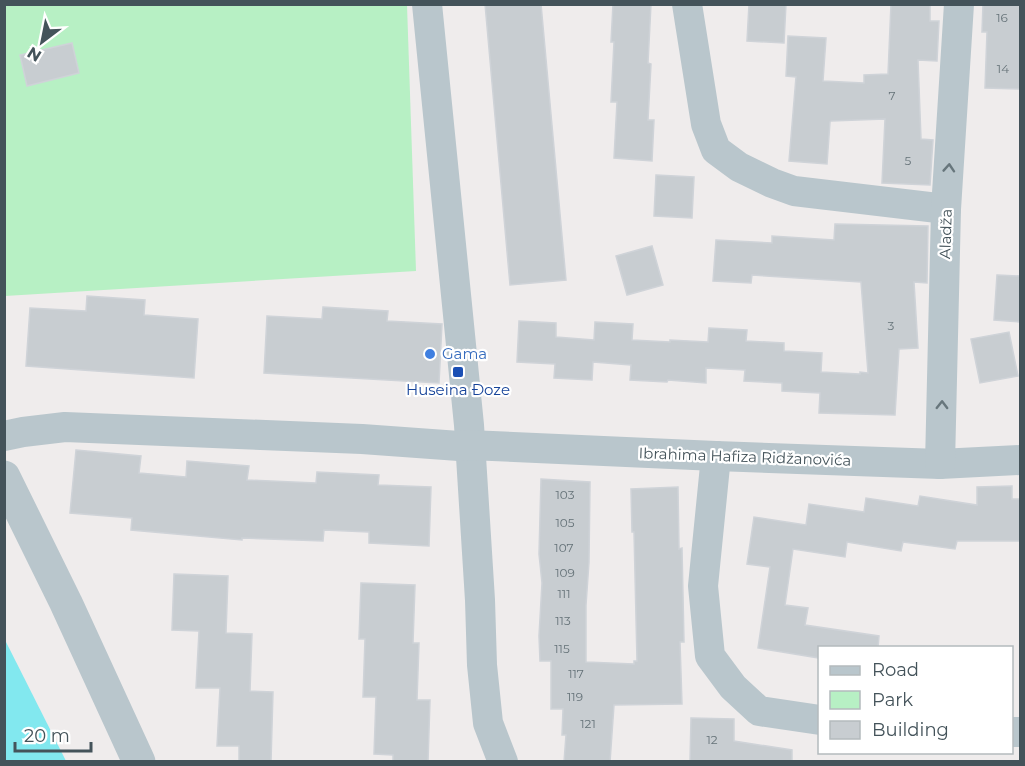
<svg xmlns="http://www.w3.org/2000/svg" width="1025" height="766" font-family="Montserrat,sans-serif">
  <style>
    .green { fill: #b7f0c4 }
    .water { fill: #82e8ef }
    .building { fill: #c8cdd1; stroke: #cfd3d8; stroke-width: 1.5 }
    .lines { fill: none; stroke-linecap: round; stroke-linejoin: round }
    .minor { stroke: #b9c6cc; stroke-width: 30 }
    .tertiary { stroke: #b9c6cc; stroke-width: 33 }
    .oneway { stroke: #67767c }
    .shop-dot { fill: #3f7fe0; stroke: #fff; stroke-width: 2 }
    .transit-dot { fill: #1a4fb4; stroke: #fff; stroke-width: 2 }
    .labels { text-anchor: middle; stroke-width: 4.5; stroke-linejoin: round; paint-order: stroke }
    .number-label { font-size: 12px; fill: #657278 }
    .street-label { font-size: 15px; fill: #44535a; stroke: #fff }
    .shop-label { font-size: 15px; fill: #366cbe; stroke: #fff; text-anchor: start }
    .transit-label { font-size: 15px; fill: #164399; stroke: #fff }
  </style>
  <rect width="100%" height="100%" fill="#efecec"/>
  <polygon class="green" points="5,5 407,5 416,271 5,296"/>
  <polygon class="water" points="4,640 5,640 66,761 5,761"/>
  <g class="building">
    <polygon points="485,4 541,4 566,280 510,285"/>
    <polygon points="613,4 651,4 648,63 651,64 648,120 654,120 652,161 614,158 617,102 611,102 614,42 611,42"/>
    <polygon points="749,4 786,4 784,43 747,41"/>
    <polygon points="891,4 930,4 930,21 939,21 937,61 918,60 921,139 933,140 930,185 882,183 885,119 831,121 830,122 827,164 789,161 796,77 786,76 788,36 826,38 823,81 864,83 864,75 888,74"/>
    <polygon points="983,4 1020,4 1020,89 985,88 987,32 982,32"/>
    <polygon points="72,43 79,73 27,86 20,55"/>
    <polygon points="656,175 694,177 692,218 654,216"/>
    <polygon points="835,224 928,226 927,283 914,282 918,348 899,349 895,415 819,413 820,393 782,391 782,383 744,381 745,370 706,368 706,383 668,380 667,382 630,380 631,365 593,362 592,380 554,378 555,364 517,362 519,321 556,323 556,337 594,340 595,322 633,324 632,340 670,342 670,340 708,342 709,328 747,330 746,341 784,343 784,351 822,353 821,372 860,374 860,372 868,373 861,282 752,275 751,283 713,281 716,240 772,243 772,236 834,240"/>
    <polygon points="652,246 663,285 627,295 616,256"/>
    <polygon points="997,275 1020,276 1020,322 994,320"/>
    <polygon points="87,296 145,300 144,315 198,319 194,378 26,366 30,308 86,311"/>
    <polygon points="323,307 388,311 387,321 442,324 439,383 264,373 267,316 322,319"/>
    <polygon points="1009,332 1018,376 980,383 971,339"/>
    <polygon points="76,450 141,456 139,473 186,477 187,461 249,466 247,480 316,483 317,472 379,475 378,485 431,487 429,546 369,543 369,532 324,530 323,541 242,538 242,540 131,530 132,518 70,513"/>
    <polygon points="541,479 590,482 589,562 586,605 586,662 634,664 634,661 637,661 634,532 632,532 631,489 678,487 679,549 682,548 684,642 680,642 682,704 614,705 610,762 564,762 566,735 562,735 563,709 551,709 551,661 540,661 539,636 542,583 539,554"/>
    <polygon points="1012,486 1012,499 1020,499 1020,541 957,541 955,549 903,542 901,551 847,542 845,557 793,549 785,605 808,608 805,625 879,636 878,648 819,648 819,658 758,648 770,567 747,564 754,517 806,525 809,504 864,512 866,498 918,506 920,496 977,505 977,487"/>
    <polygon points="174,574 228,576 226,633 252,634 250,691 273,692 271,762 239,762 239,746 217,746 220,688 196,688 199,631 172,630"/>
    <polygon points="361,583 415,585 413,643 419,643 417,700 430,700 428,762 393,762 393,755 374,754 376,697 363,697 365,639 359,639"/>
    <polygon points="691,718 734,719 734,741 792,750 792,762 690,762"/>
  </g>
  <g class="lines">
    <g class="minor">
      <polyline points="427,4 469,425 480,600 482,665 488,723 503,762"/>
      <polyline points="687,4 706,124 716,150 739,167 772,183 794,191 946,209"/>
      <polyline points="4,436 23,432 65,427 362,439 459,446 469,445 716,456 940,464 1020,460"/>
      <polyline points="716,456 703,586 710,656 733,687 759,711 820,720"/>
      <polyline points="940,464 946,209 959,4"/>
      <polyline points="1012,732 1020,732"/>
    </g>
    <polyline class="tertiary" points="4,477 66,603 139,762"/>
  </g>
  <defs><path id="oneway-chevron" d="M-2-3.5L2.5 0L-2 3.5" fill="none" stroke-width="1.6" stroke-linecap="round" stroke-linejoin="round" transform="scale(1.5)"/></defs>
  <g class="oneway">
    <use href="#oneway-chevron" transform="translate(949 168) rotate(-86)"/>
    <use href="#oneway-chevron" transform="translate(942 405) rotate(-89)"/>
  </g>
  <circle class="shop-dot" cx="430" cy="354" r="6"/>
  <rect class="transit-dot" x="452" y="366" width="12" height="12" rx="3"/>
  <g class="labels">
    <g class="number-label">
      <text x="1002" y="22">16</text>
      <text x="1003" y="73">14</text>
      <text x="892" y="100">7</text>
      <text x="908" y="165">5</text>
      <text x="891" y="330">3</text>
      <text x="565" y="499">103</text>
      <text x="565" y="527">105</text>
      <text x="564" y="552">107</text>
      <text x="565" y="577">109</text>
      <text x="564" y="598">111</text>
      <text x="563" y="625">113</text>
      <text x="562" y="653">115</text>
      <text x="576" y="678">117</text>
      <text x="575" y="701">119</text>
      <text x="588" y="728">121</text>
      <text x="712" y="744">12</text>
    </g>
    <g class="street-label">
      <text transform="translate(946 234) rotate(-88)" y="5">Aladža</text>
      <text transform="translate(745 457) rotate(2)" y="5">Ibrahima Hafiza Ridžanovića</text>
    </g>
    <g class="shop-label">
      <text x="442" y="359">Gama</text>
    </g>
    <g class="transit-label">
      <text x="458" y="395">Huseina Đoze</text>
    </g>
  </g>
  <rect width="1025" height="766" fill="none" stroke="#44535a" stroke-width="12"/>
  <rect x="818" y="646" width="195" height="108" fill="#ffffff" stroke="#b4babd" stroke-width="1.5"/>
  <rect x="830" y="666" width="30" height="9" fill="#b9c6cc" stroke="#b4babd" stroke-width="1.5"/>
  <text x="872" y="676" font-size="18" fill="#44535a">Road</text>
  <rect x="830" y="691" width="30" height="18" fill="#b7f0c4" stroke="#b4babd" stroke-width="1.5"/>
  <text x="872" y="706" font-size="18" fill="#44535a">Park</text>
  <rect x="830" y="721" width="30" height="18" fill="#c8cdd1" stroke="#b4babd" stroke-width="1.5"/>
  <text x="872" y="736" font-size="18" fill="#44535a">Building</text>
  <g transform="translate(42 42) rotate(212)" stroke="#ffffff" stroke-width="4.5" paint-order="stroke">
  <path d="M0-4.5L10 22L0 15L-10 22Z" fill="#44535a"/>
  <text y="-9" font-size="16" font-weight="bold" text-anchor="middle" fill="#44535a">N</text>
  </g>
  <path d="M15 742v9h76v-9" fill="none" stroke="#44535a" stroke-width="3"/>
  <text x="24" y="742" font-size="18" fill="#44535a" stroke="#ffffff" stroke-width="4.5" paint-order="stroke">20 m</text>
</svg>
